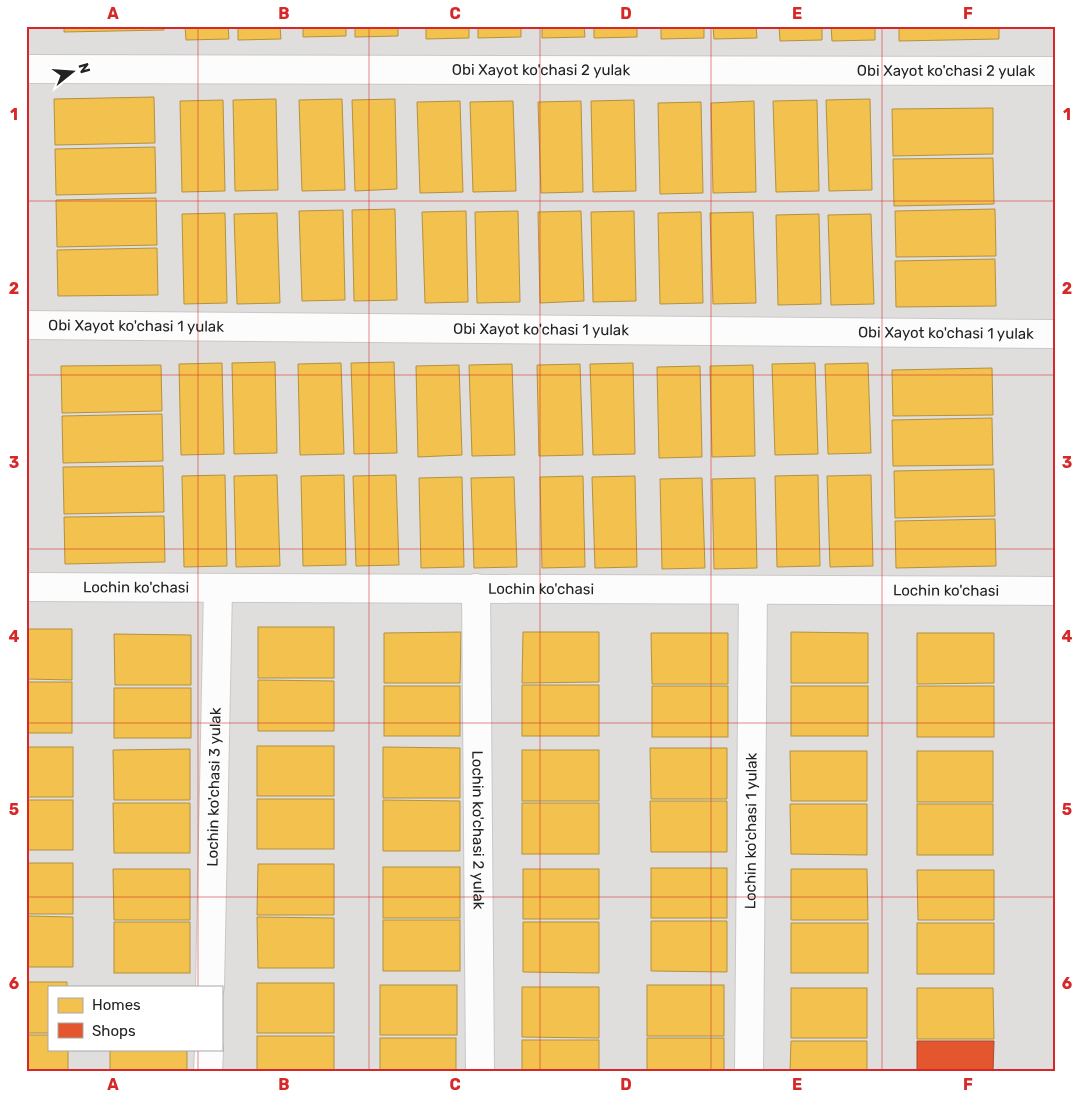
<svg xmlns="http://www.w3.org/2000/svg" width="1081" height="1098" font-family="Rubik,sans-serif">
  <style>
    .residential { fill: #dfdedc; fill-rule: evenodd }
    .homes { fill: #f2c14e; stroke: #b49141 }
    .shops { fill: #e4572e; stroke: #aa472a }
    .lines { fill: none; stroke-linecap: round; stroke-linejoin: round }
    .minor-casing { stroke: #c9c8c7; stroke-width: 30 }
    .minor { stroke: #fdfcfc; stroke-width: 28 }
    .grid { fill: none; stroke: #d62828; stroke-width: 1; stroke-opacity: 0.55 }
    .labels { text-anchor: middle; stroke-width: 5; stroke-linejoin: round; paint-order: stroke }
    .street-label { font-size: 15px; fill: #222; stroke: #fff }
    .neatline { fill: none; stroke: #d62828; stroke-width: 2 }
    .grid-label { font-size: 16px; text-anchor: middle; font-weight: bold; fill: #d62828 }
  </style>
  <rect width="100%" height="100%" fill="#f0eeeb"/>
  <path class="residential" d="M26 26H1055V1072H26ZM49 987H221V1049H49Z"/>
  <g class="homes">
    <polygon points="64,26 164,26 164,30 64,32"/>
    <polygon points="185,26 228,26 229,39 186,40"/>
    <polygon points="238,26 280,26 281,39 238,40"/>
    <polygon points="303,26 346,26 346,36 303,37"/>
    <polygon points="355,26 398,26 398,36 355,37"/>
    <polygon points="426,26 469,26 469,38 426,39"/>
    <polygon points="478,26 521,26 521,37 478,38"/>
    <polygon points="542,26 584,26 585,37 542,38"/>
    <polygon points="594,26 637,26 637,37 594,38"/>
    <polygon points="661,26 704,26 704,38 661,39"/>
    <polygon points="713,26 756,26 757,38 714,39"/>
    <polygon points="779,26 822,26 822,40 780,41"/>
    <polygon points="831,26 875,26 875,40 832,41"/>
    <polygon points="899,26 999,26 999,39 899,41"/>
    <polygon points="154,97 155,143 55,145 54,99"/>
    <polygon points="276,99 278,190 235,191 233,100"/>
    <polygon points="342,99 345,190 302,191 299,100"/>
    <polygon points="395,99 397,189 355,191 352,100"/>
    <polygon points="870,99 872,190 829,191 826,100"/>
    <polygon points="223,100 225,191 182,192 180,101"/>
    <polygon points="634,100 636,191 593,192 591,101"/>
    <polygon points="817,100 819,191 776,192 773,101"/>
    <polygon points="460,101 463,192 420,193 417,102"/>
    <polygon points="513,101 516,191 473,192 470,102"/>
    <polygon points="581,101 583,192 541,193 538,102"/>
    <polygon points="754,101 756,192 713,193 711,103"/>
    <polygon points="701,102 703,193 660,194 658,103"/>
    <polygon points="993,108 993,154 893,156 892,109"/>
    <polygon points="155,147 156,193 56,195 55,149"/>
    <polygon points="993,158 994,204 894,206 893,159"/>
    <polygon points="156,198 157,245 57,247 56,200"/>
    <polygon points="395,209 397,300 354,301 352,210"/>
    <polygon points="995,209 996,256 896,257 895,211"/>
    <polygon points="343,210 345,300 302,301 299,211"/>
    <polygon points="466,211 468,302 425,303 422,212"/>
    <polygon points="518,211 520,302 477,303 475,212"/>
    <polygon points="581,211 584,301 540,303 538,212"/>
    <polygon points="634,211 636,301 593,302 591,212"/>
    <polygon points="701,212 703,303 660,304 658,213"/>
    <polygon points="753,212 756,303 713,304 710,213"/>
    <polygon points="225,213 227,303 184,304 182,214"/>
    <polygon points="277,213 280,303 237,304 234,214"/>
    <polygon points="819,214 821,304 778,305 776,215"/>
    <polygon points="871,214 874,304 831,305 828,215"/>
    <polygon points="157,248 158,295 58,296 57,250"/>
    <polygon points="995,259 996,306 896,307 895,261"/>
    <polygon points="275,362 277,453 234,454 232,363"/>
    <polygon points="394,362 397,453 354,454 351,363"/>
    <polygon points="222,363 224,454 181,455 179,364"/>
    <polygon points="341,363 344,454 300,455 298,364"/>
    <polygon points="633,363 635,454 593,455 590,364"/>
    <polygon points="815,363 818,454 775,455 772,364"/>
    <polygon points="868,363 871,453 828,454 825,364"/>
    <polygon points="512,364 515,455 472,456 469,365"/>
    <polygon points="580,364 583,455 539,456 537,365"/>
    <polygon points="161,365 162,411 62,413 61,366"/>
    <polygon points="459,365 462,455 418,457 416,366"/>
    <polygon points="753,365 755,456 712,457 710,366"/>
    <polygon points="700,366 702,457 659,458 657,367"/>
    <polygon points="992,368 993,415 893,416 892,370"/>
    <polygon points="162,414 163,461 63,463 62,416"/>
    <polygon points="992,418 993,465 893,466 892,420"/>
    <polygon points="163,466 164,512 64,514 63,467"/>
    <polygon points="994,469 995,516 895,518 894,471"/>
    <polygon points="225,475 227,566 184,567 182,476"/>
    <polygon points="277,475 280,566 236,567 234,476"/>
    <polygon points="344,475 346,565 303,566 301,476"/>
    <polygon points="396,475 399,565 356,566 353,476"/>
    <polygon points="818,475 820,566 777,567 775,476"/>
    <polygon points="871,475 873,566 830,567 827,476"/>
    <polygon points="583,476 585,567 542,568 540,477"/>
    <polygon points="635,476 637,567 595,568 592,477"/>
    <polygon points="462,477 464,567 421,568 419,478"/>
    <polygon points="514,477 517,567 474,568 471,478"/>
    <polygon points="702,478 705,568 662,569 660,479"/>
    <polygon points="755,478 757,568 714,569 712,479"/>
    <polygon points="164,516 165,562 65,564 64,517"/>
    <polygon points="995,519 996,566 896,568 895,521"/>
    <rect x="258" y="627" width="76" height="51"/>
    <polygon points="26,629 72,629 72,680 26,679"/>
    <polygon points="461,632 460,683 384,683 384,633"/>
    <polygon points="523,632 599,632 599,682 522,683"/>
    <polygon points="791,632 868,633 868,683 791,683"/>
    <polygon points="651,633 728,633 728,684 652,684"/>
    <polygon points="917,633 994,633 994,683 917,684"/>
    <polygon points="114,634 191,635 191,685 115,685"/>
    <polygon points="258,680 334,681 334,731 258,731"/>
    <rect x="26" y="682" width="46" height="51"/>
    <rect x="522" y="685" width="77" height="51"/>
    <rect x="384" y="686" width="76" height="50"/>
    <rect x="652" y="686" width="76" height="51"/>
    <rect x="791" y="686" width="77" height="50"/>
    <rect x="917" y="686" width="77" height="51"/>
    <rect x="114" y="688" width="77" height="50"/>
    <rect x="257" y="746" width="77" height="50"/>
    <rect x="26" y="747" width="47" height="50"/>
    <polygon points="383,747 460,748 460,798 383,798"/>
    <polygon points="650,748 727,748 727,799 651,799"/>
    <polygon points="190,749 190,800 114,800 113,750"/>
    <rect x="522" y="750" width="77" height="51"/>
    <polygon points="790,751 867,751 867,801 791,801"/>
    <rect x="917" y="751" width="76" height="51"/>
    <rect x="257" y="799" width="77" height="50"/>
    <rect x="26" y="800" width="47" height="50"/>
    <polygon points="383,800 460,801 460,851 383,851"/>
    <polygon points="650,801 727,801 727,852 651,852"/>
    <polygon points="113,803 190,803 190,853 114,853"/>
    <rect x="522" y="803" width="77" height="51"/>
    <polygon points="790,804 867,804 867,855 791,854"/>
    <rect x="917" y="804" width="76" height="51"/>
    <rect x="26" y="863" width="47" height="51"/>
    <polygon points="258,864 334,864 334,915 257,915"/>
    <rect x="383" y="867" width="77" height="51"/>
    <rect x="651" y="868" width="76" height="50"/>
    <polygon points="113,869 190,869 190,920 114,920"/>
    <rect x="523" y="869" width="76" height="50"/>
    <polygon points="791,869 867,869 868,920 791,920"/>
    <polygon points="917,870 994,870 994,920 918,920"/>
    <polygon points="26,916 73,917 73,967 26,967"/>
    <polygon points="257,917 334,918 334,968 258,968"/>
    <rect x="383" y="920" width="77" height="51"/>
    <polygon points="651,921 727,921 727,972 651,971"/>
    <rect x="114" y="922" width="76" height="51"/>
    <polygon points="523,922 599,922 599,973 523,972"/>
    <rect x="791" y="923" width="77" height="50"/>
    <rect x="917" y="923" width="77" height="51"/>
    <polygon points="26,982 67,982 67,987 49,987 49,1033 26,1033"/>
    <rect x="257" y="983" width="77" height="50"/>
    <rect x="380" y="985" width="77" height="50"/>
    <rect x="647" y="985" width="77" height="51"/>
    <polygon points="522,987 599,987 599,1038 522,1037"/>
    <rect x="791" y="988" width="76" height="50"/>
    <polygon points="917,988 993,988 994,1039 917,1039"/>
    <polygon points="26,1035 49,1035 49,1049 68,1049 68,1072 26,1072"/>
    <rect x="257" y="1036" width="77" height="36"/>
    <rect x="380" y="1038" width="76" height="34"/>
    <rect x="647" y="1038" width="77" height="34"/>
    <rect x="522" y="1040" width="77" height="32"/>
    <polygon points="791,1041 867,1041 867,1072 790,1072"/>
    <rect x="110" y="1049" width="77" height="23"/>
  </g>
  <polygon class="shops" points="917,1041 994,1041 993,1072 917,1072"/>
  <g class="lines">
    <defs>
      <g id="minor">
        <path id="s1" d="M26 69 1055 71"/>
        <path id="s2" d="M26 325 1055 334"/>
        <path id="s3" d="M26 587 1055 591"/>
        <path id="s4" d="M476 588 480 1072"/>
        <path id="s5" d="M210 987 218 588"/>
        <polyline points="208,1072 209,1049"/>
        <path id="s6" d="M749 1072 753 590"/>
      </g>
    </defs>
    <use href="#minor" class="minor-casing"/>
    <use href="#minor" class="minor"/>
  </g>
  <path class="grid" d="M198 26V987M369 26V1072M540 26V1072M711 26V1072M882 26V1072M26 201H1055M26 375H1055M26 549H1055M26 723H1055M26 897H1055M198 1049V1072"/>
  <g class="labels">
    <g class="street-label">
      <text dy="5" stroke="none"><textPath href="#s1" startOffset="515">Obi Xayot ko'chasi 2 yulak</textPath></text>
      <text dy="5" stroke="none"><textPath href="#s1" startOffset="920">Obi Xayot ko'chasi 2 yulak</textPath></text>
      <text dy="5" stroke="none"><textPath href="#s2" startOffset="110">Obi Xayot ko'chasi 1 yulak</textPath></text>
      <text dy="5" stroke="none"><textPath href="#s2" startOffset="515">Obi Xayot ko'chasi 1 yulak</textPath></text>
      <text dy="5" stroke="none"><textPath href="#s2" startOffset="920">Obi Xayot ko'chasi 1 yulak</textPath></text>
      <text dy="5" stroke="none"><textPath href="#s3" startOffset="110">Lochin ko'chasi</textPath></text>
      <text dy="5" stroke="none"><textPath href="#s3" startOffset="515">Lochin ko'chasi</textPath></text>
      <text dy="5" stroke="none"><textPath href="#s3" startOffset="920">Lochin ko'chasi</textPath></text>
      <text dy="5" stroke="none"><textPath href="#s5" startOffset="200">Lochin ko'chasi 3 yulak</textPath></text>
      <text dy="5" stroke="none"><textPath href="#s4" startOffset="242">Lochin ko'chasi 2 yulak</textPath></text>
      <text dy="5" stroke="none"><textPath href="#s6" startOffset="241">Lochin ko'chasi 1 yulak</textPath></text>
    </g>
  </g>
  <rect width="1081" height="1098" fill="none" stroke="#ffffff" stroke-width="55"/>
  <rect x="48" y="986" width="175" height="65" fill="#ffffff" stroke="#a7a7a7"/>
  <rect x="58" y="998" width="25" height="15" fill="#f2c14e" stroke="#a7a7a7"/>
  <text x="92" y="1010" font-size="15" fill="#222222">Homes</text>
  <rect x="58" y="1023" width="25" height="15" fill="#e4572e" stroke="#a7a7a7"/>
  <text x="92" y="1036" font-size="15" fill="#222222">Shops</text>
  <g transform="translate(72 72) rotate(73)" stroke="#ffffff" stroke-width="4" paint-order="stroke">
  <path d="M0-4L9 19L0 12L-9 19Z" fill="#222222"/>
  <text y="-8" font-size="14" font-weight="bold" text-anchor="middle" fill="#222222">N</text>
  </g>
  <rect x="28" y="28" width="1026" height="1042" class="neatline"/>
  <g class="grid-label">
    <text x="113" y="19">A</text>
    <text x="284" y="19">B</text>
    <text x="455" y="19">C</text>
    <text x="626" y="19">D</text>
    <text x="797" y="19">E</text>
    <text x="968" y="19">F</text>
    <text x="14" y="120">1</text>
    <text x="1067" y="120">1</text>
    <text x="14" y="294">2</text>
    <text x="1067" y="294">2</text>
    <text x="14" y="468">3</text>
    <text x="1067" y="468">3</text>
    <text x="14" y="642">4</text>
    <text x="1067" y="642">4</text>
    <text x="14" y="815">5</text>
    <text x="1067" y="815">5</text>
    <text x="14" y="989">6</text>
    <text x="1067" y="989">6</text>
    <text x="113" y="1090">A</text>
    <text x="284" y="1090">B</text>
    <text x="455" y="1090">C</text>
    <text x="626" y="1090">D</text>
    <text x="797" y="1090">E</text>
    <text x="968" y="1090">F</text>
  </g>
</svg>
